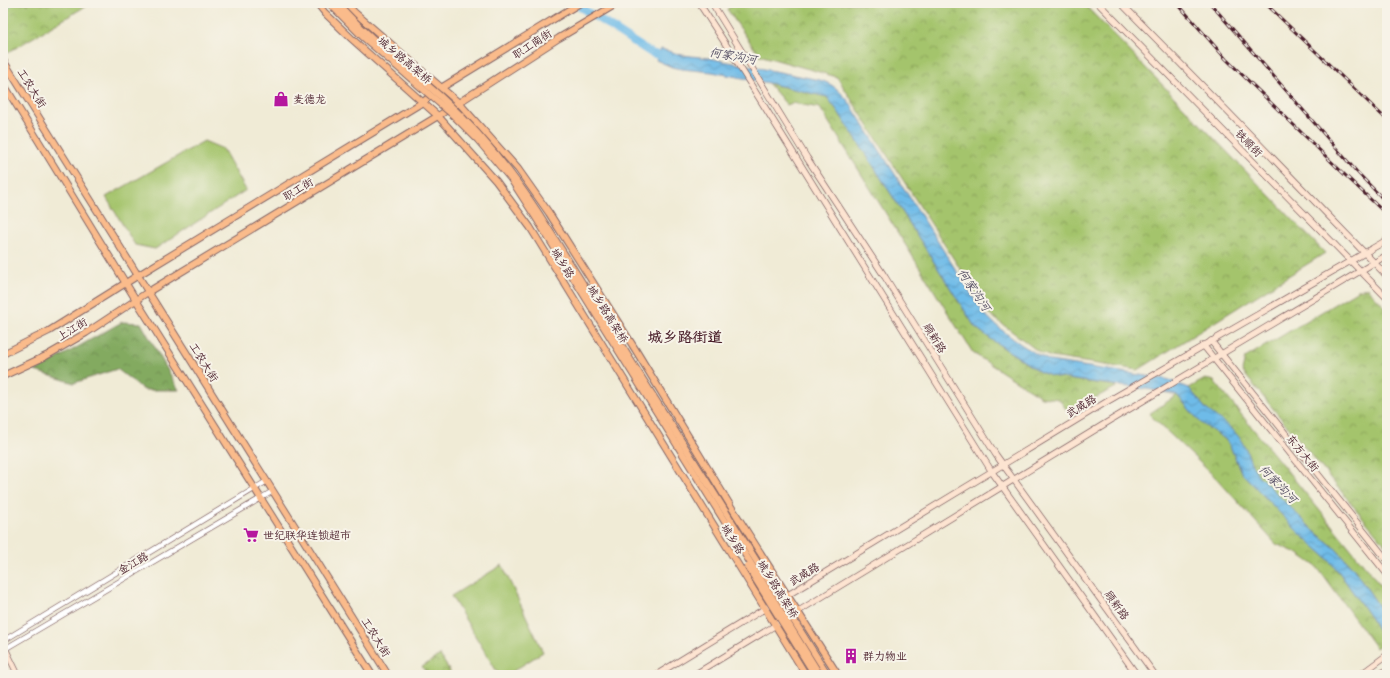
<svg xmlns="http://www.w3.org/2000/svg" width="1390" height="678" font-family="Kalam,'LXGW WenKai TC',sans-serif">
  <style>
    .forest { fill: url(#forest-crowns); stroke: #666446 }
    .park { fill: url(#park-crowns); stroke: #77724c }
    .pitch { fill: #a4c46c; stroke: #77724c }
    .water { fill: url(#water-waves); stroke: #5c6d8a }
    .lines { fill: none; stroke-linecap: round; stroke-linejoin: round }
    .river { stroke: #6ebbe8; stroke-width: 8 }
    .tertiary-casing { stroke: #846667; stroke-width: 6 }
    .secondary-casing { stroke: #846667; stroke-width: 7 }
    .primary-casing { stroke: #846667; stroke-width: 8 }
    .trunk-casing { stroke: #846667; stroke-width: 8 }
    .tertiary { stroke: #fff; stroke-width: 4.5 }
    .secondary { stroke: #fde4d1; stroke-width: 5.5 }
    .primary { stroke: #fabb8b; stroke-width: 6 }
    .trunk { stroke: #fabb8b; stroke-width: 6 }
    .rail-casing { stroke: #4a1f2b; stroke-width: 3 }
    .rail { stroke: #f7f3e8; stroke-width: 1.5; stroke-dasharray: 4.5; stroke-linecap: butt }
    .trunk-bridge-casing { stroke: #846667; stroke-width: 8; stroke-linecap: butt }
    .trunk-bridge { stroke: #fabb8b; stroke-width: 6 }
    .labels { text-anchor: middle; stroke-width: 4; stroke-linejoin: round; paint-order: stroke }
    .street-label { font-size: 11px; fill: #4a1f2b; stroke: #f7f3e8 }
    .poi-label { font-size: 11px; fill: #4a1f2b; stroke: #f7f3e8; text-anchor: start }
    .water-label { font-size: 12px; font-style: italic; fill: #554e64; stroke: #f7f3e8 }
    .district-label { font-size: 15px; font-weight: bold; fill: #4a1f2b; stroke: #f7f3e8 }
  </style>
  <defs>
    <pattern id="forest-crowns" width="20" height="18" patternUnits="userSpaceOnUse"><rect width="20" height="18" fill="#83aa60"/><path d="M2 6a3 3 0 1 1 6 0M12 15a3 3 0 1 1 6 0" fill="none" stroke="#6d8a4f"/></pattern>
    <pattern id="park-crowns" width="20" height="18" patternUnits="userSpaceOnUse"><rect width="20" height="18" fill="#a4c46c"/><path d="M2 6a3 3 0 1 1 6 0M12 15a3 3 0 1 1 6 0" fill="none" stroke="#889f59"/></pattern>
    <pattern id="water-waves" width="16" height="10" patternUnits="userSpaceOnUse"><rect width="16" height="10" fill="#6ebbe8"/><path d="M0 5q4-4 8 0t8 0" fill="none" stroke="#5c97bc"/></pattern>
  </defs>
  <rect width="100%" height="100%" fill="#f7f3e8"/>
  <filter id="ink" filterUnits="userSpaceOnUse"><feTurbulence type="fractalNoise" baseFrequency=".025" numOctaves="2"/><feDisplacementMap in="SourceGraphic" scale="8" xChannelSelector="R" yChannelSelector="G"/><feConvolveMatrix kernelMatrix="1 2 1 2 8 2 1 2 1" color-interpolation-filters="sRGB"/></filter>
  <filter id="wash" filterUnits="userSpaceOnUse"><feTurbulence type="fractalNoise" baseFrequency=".012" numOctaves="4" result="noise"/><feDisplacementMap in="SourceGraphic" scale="16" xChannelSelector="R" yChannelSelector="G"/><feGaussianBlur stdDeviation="0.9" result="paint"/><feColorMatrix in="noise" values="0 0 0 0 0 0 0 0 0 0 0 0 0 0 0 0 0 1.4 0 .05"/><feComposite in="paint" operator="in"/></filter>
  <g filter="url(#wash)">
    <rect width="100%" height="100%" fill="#f0ebd6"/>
    <polygon class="forest" points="122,322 141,323 179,390 144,390 117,369 74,383 35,371"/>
    <g class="park">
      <polygon points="3,3 91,3 7,53 3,46"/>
      <polygon points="737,3 1083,3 1325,253 1138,370 1051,357 1039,352 989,314 837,77 759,55 727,9"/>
      <polygon points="768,83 827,97 837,110 869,159 975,327 992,340 1040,372 1074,380 1118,386 1070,411 1066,409 1059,399 1041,397 973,353 820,108 792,103 787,105"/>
      <polygon points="1367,288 1387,309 1387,547 1242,371 1245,358 1358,290"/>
      <polygon points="1205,379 1214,381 1387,593 1387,618 1353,568 1335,548 1314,531 1258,475 1251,463 1246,449 1206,409 1189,388"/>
      <polygon points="1177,395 1201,423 1225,439 1230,446 1241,472 1298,532 1325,556 1339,572 1372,620 1384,643 1376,648 1317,567 1297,553 1276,544 1218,480 1149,414"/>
      <polygon points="440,655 452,675 428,675 422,667"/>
    </g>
    <g class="pitch">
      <polygon points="204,141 223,149 246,190 155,249 135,245 106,197"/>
      <polygon points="502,565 543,652 507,675 499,675 451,596"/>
    </g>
    <path class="water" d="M661 49 682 55 708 58 820 80C833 84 840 91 849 102L982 311C1000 331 1025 349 1050 361L1166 379 1189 388 1206 409 1232 429 1239 437 1246 449 1251 463 1258 475 1314 531 1335 548 1353 568 1387 618V648L1372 620 1339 572 1325 556 1298 532 1241 472 1230 446 1225 439 1201 423 1177 395 1153 390 1074 380 1051 376 1040 372 992 340 975 327 869 159 837 110 827 97 768 83 712 72 681 69 672 67 656 60Z"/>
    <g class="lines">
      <g class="river">
        <polyline points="574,3 651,53 669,58"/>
        <polyline points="3,7 8,3"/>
      </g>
    </g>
  </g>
  <g filter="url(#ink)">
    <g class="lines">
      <defs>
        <g id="tertiary">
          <polyline points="3,641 267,481"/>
          <polyline points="3,650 273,491"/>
        </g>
        <g id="secondary">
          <polyline points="699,3 723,40 992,472 1137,675"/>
          <polyline points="712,3 807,158 885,277 996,455 1155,675"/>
          <polyline points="1098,3 1387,298"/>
          <polyline points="1121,3 1230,114 1387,276"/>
          <polyline points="1211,341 1387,560"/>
          <polyline points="1203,345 1387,574"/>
          <polyline points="778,601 1108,401 1387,240"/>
          <polyline points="3,644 18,675"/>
          <polyline points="3,669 6,675"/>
          <polyline points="656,675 769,606"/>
          <polyline points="694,675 1116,417 1387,255"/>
          <polyline points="1360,675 1387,655"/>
          <polyline points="1379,675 1387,670"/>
        </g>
        <g id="primary">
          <polyline points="3,60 388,675"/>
          <polyline points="3,83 136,300 372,675"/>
          <polyline points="3,354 49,331 137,276 423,102 441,88 580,3"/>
          <polyline points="3,376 46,356 86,333 148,292 438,116 559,38 618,3"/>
        </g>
        <g id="trunk">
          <polyline points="317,3 325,13 352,39 438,116 496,181 530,227 806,675"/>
          <polyline points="346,3 354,12 459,103 518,169 549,213 635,349 730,505 838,675"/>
        </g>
      </defs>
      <use href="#tertiary" class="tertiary-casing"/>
      <use href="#secondary" class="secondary-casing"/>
      <use href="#primary" class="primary-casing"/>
      <use href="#trunk" class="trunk-casing"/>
      <use href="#tertiary" class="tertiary"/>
      <use href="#secondary" class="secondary"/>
      <use href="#primary" class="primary"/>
      <use href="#trunk" class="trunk"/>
      <defs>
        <g id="rail">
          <polyline points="1177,3 1226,59 1345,175 1387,215"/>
          <polyline points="1210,3 1356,171 1387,203"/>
          <polyline points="1265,3 1387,120"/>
        </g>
      </defs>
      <use href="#rail" class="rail-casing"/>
      <use href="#rail" class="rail"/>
      <defs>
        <g id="trunk-bridge">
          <polyline points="329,3 362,36 453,115 478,140 511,179 535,216 820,675"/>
          <path d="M337 3C367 37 406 66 440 96 479 131 511 171 539 214L828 675"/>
          <polyline points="748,567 815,675"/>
        </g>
      </defs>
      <use href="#trunk-bridge" class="trunk-bridge-casing"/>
      <use href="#trunk-bridge" class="trunk-bridge"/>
    </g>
  </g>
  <defs>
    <symbol id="shop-bare" viewBox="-9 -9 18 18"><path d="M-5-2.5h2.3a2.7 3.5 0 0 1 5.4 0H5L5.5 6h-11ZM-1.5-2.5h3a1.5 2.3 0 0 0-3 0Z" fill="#b5179e" stroke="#f7f3e8" stroke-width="2.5" paint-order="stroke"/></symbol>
    <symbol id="supermarket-bare" viewBox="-9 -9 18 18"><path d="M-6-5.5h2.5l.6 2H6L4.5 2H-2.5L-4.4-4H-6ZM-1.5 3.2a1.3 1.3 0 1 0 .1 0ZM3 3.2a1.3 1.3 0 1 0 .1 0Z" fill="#b5179e" stroke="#f7f3e8" stroke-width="2.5" paint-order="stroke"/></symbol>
    <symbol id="building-bare" viewBox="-9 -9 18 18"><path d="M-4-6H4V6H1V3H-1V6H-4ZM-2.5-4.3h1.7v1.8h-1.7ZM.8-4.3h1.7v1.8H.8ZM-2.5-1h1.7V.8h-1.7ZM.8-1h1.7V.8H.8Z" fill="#b5179e" stroke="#f7f3e8" stroke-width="2.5" paint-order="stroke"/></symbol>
  </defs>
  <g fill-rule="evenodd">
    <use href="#shop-bare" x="270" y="88" width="22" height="22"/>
    <use href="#supermarket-bare" x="240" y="524" width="22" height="22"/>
    <use href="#building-bare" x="840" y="645" width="22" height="22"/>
  </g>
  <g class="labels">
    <g class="street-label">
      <text transform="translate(532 44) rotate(-33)" y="4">职工南街</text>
      <text transform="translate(405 60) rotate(40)" y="4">城乡路高架桥</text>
      <text transform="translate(32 88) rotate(58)" y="4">工农大街</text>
      <text transform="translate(1249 143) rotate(46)" y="4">铁顺街</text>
      <text transform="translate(298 189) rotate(-31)" y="4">职工街</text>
      <text transform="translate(563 263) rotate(58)" y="4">城乡路</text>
      <text transform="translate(608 314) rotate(58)" y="4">城乡路高架桥</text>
      <text transform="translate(72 329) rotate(-31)" y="4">上江街</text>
      <text transform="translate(935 338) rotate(58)" y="4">顾新路</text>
      <text transform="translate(204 362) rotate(58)" y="4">工农大街</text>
      <text transform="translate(1081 406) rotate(-31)" y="4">武威路</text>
      <text transform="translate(1303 453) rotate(51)" y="4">东方大街</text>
      <text transform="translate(733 539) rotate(58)" y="4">城乡路</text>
      <text transform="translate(133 563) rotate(-30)" y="4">金江路</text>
      <text transform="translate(804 574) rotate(-31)" y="4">武威路</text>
      <text transform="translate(778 589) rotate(58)" y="4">城乡路高架桥</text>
      <text transform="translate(1117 605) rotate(54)" y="4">顾新路</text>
      <text transform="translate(376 637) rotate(58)" y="4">工农大街</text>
    </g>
    <g class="poi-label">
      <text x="293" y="103">麦德龙</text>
      <text x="263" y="539">世纪联华连锁超市</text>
      <text x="863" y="660">群力物业</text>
    </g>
    <g class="water-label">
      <text transform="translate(733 56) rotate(10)" y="4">何家沟河</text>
      <text transform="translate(974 290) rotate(56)" y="4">何家沟河</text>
      <text transform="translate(1278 484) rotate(46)" y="4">何家沟河</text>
    </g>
    <g class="district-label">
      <text x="685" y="342">城乡路街道</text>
    </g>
  </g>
  <rect width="1390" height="678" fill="none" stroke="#f7f3e8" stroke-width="16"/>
</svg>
